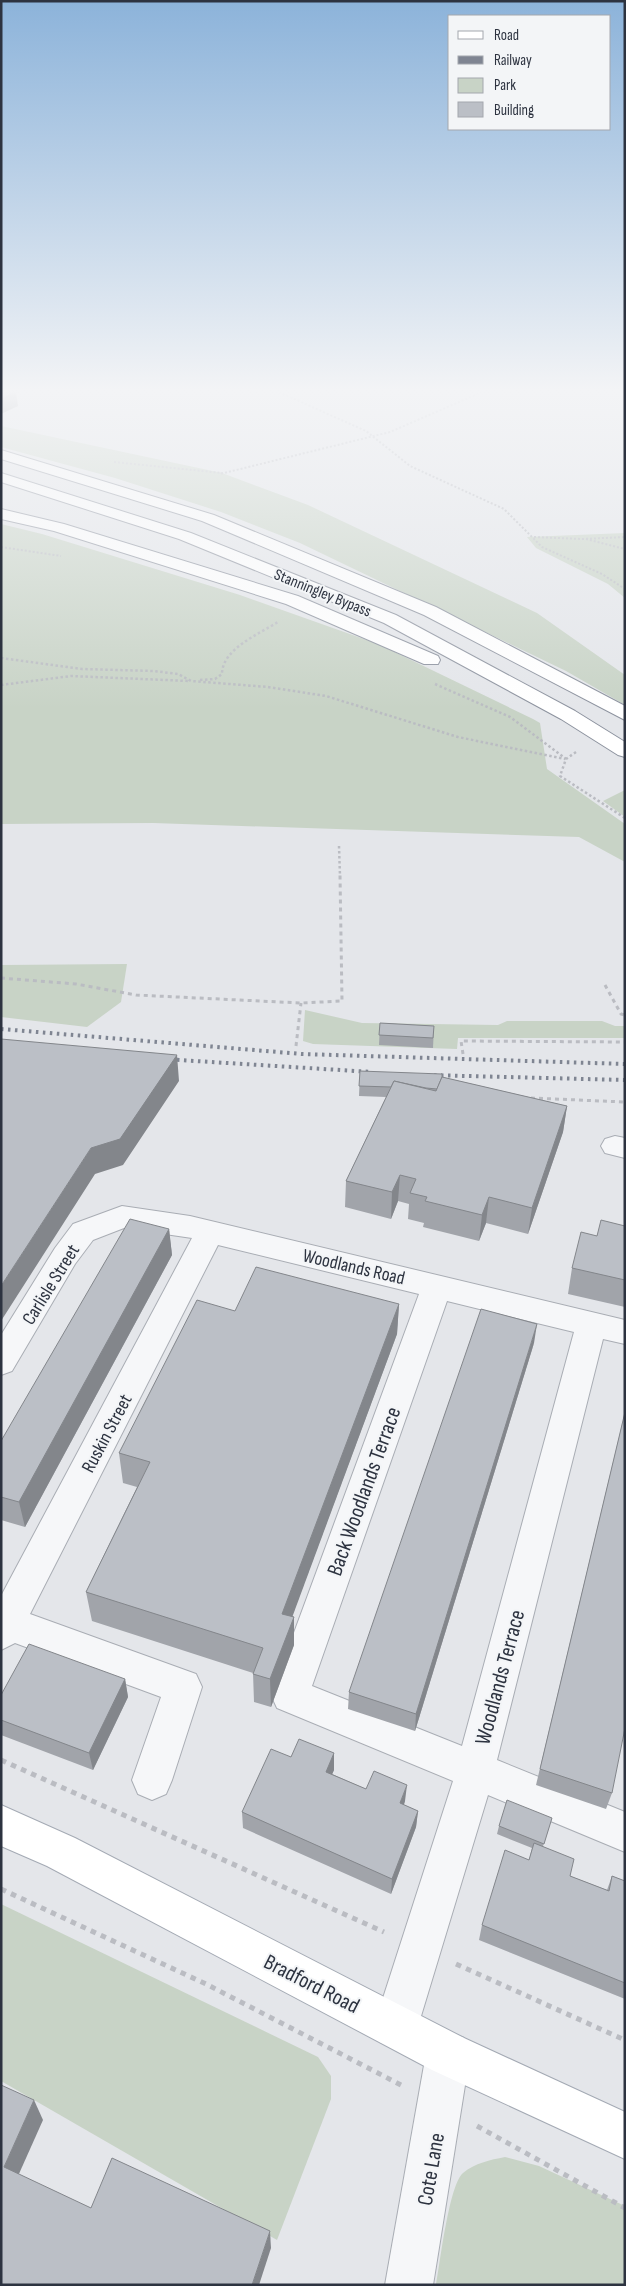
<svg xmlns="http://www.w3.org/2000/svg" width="626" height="2286" font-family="'Sofia Sans Condensed',sans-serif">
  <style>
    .green { fill: #c8d3c6 }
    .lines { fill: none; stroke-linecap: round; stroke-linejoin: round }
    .minor-casing { stroke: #a9adb4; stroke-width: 2 }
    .major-casing { stroke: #a4aab4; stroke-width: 2 }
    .highway-casing { stroke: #8d939f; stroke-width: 2 }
    .path-far3 { stroke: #babcc2; stroke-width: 2; stroke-dasharray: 2 2; stroke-linecap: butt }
    .path-far2 { stroke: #babcc2; stroke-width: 2.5; stroke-dasharray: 2.5 2.5; stroke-linecap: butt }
    .path-far1 { stroke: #babcc2; stroke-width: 3; stroke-dasharray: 4 4; stroke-linecap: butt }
    .path { stroke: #babcc2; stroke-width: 5; stroke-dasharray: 5.5 5.5; stroke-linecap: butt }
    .minor { fill: #f6f7f9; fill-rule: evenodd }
    .major { fill: #fff; fill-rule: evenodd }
    .highway { fill: #fff; fill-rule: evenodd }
    .rail { stroke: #7f8592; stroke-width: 4; stroke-dasharray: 2.5 4.5; stroke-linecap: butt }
    .wall { fill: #a1a4aa }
    .shaded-wall { fill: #83868b }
    .building { fill: #bbbfc6; stroke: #83868b }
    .labels { text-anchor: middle; stroke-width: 4; stroke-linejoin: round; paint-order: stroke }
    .far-street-label { font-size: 16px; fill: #2d3340; stroke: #f3f5f7 }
    .street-label { font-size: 19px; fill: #2d3340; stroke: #f3f5f7 }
    .near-street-label { font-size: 22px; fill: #2d3340; stroke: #f3f5f7 }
  </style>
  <rect width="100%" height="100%" fill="#e4e6ea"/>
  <g class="green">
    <polygon points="1,426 222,473 308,505 537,613 625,675 625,705 566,671 300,543 221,512 115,478 1,447"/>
    <polygon points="1,524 42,534 240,595 378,644 533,719 540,723 547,769 625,824 625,862 579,837 153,823 1,824"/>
    <polygon points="625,533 625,598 608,584 536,548 527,537"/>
    <polygon points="625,790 625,817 603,801"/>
    <polygon points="127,964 121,1002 87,1027 1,1017 1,965"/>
    <polygon points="305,1010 362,1023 498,1025 507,1021 602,1021 615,1026 625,1026 625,1038 458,1038 457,1049 313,1044 303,1041"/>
    <polygon points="1,1904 318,2057 331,2076 331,2099 277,2240 1,2081"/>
    <path d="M505 2157 539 2166 625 2206V2285H436C440 2264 449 2185 463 2173 475 2163 490 2160 505 2157Z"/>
  </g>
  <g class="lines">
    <defs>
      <g id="minor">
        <polygon points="615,1136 625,1138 625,1158 605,1153 601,1146 605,1139"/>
        <path d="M122 1206 190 1216 625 1320V1344L603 1339 497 1760 625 1812V1852L488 1795 418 2026 412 2042 396 2048 380 2042 374 2026 453 1781 277 1708 271 1695 419 1294 218 1245 30 1614 196 1674 202 1687 172 1780 166 1794 152 1800 138 1794 132 1780 161 1697 15 1643 1 1650V1596L192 1238 124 1228 93 1240 75 1264 12 1371 1 1375V1335L55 1248 73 1224ZM447 1301 574 1332 462 1746 312 1686Z"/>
        <polygon points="448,2032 464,2038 470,2054 433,2285 385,2285 426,2054 432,2038"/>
      </g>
      <polygon id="major" points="1,1805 75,1838 464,2038 625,2112 625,2159 432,2070 47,1866 1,1846"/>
      <g id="highway">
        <polygon points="1,450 214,515 436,607 625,706 625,720 424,615 202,521 1,459"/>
        <polygon points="1,473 191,533 396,615 575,711 625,742 625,757 618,755 561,719 384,623 179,539 1,482"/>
        <polygon points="1,509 64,524 298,596 438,656 440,660 438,664 424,664 286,604 54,531 1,519"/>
      </g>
    </defs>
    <use href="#minor" class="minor-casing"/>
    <use href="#major" class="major-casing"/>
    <use href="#highway" class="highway-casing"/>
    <g class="path-far3">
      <polyline points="272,389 366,431 410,466 504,509 542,547 602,574 625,589"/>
      <polyline points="114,462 222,473 220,474 390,432 489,389"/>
      <polyline points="534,537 583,539 625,537"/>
      <polyline points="586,539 625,549"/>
      <polyline points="1,547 61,556"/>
    </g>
    <g class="path-far2">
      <polyline points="1,658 82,669 154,671 178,674 191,681 268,687 326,696 458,737 565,759"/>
      <path d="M200 680 215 679 222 674C222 649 259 634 278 622"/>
      <polyline points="435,684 510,717 566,759"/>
      <polyline points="1,685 71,676 189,681"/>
      <polyline points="576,752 566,759 560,776 625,818"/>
      <polyline points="339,846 340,876"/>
    </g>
    <g class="path-far1">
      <polyline points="1,978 76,984 136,995 301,1003 342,1001 340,875"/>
      <polyline points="605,985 621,1014 625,1015"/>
      <polyline points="296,1046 301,1003"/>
      <polyline points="463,1054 461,1041 625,1042"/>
      <polyline points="531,1098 625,1102"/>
    </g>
    <g class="path">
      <polyline points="1,1760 384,1932"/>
      <polyline points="1,1889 206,1984 401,2085"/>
      <polyline points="456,1964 625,2040"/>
      <polyline points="477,2126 625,2208"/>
    </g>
    <use href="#minor" class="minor"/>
    <use href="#major" class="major"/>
    <use href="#highway" class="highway"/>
    <g class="rail">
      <polyline points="1,1029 302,1054 625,1064"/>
      <polyline points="163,1059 372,1072"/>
      <polyline points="427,1075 625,1080"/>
    </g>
  </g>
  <g class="wall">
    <polygon points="380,1023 434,1026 433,1048 379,1045"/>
    <polygon points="360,1071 442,1077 567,1106 563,1132 528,1234 486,1223 479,1241 423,1227 424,1223 408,1219 409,1204 398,1201 391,1219 345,1207 346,1181 386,1097 359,1096"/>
    <polygon points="625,1226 625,1307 568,1294 572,1268 597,1236"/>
    <polygon points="169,1229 172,1255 25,1527 1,1520 1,1441"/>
    <polygon points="399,1304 397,1334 292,1616 294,1617 294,1645 271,1707 254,1702 253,1673 92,1621 86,1592 137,1487 123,1483 119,1453 235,1311"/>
    <polygon points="534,1343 415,1731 348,1709 349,1692"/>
    <polygon points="625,1412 612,1793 606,1809 536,1785"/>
    <polygon points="125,1679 128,1697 93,1770 1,1735 1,1695"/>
    <polygon points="334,1753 334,1770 332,1774 366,1789 405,1801 404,1805 418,1811 416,1827 391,1894 243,1828 242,1812 291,1757"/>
    <polygon points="552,1818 543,1846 570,1876 607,1890 612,1876 625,1881 625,1999 479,1940 482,1925 529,1860 532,1848 497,1834 499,1826"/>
  </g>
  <g class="shaded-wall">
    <polygon points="16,392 18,406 1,414 1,399"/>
    <polygon points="177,1055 179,1081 123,1165 95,1174 1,1321 1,1286 91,1148"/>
    <polygon points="567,1106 563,1132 528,1234 532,1208"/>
    <polygon points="400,1175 398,1201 391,1219 392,1192"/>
    <polygon points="489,1197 486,1223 479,1241 482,1215"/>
    <polygon points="169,1229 172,1255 25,1527 19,1502"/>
    <polygon points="399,1304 397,1334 283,1642 282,1614"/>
    <polygon points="537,1324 534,1343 415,1731 416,1714"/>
    <polygon points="294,1617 294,1645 271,1707 270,1679"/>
    <polygon points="125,1679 128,1697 93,1770 89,1753"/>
    <polygon points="334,1753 334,1770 326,1788 326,1772"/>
    <polygon points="407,1785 405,1801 398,1820 400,1803"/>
    <polygon points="418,1811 416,1827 391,1894 392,1879"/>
    <polygon points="34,2100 43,2120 14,2185 4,2167"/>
    <polygon points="270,2231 271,2248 259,2285 252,2285"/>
  </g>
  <g class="building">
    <polygon points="1,389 2,389 16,392 1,399"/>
    <polygon points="380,1023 434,1026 433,1038 379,1035"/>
    <polygon points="1,1039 177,1055 120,1139 91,1148 1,1286"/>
    <polygon points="360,1071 442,1074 442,1077 437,1089 426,1088 394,1081 391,1087 359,1086"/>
    <polygon points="442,1077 567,1106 532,1208 489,1197 482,1215 425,1201 427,1197 410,1193 416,1179 400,1175 392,1192 346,1181 394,1081 436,1091"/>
    <polygon points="130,1219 169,1229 19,1502 1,1497 1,1441"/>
    <polygon points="601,1220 625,1226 625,1280 572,1268 581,1232 597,1236"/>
    <polygon points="256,1267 399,1304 282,1614 294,1617 270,1679 253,1674 263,1648 86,1592 150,1462 119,1453 197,1300 235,1311"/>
    <polygon points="481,1309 537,1324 416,1714 349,1692"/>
    <polygon points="625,1412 625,1728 612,1793 540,1769"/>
    <polygon points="29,1644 125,1679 89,1753 1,1720 1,1695"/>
    <polygon points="299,1739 334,1753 326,1772 366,1789 374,1771 407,1785 400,1803 418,1811 392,1879 242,1812 271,1749 291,1757"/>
    <polygon points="507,1800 552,1818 544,1844 499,1826"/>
    <polygon points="534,1843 574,1859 570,1876 609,1891 612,1876 625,1881 625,1983 482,1925 505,1850 529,1860"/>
    <polygon points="1,2085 34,2100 4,2167 91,2208 112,2158 270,2231 252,2285 1,2285"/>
  </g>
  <linearGradient id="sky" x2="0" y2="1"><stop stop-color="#8cb3da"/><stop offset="0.55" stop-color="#f3f4f6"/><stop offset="1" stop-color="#f3f4f6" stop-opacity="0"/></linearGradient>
  <rect width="626" height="709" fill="url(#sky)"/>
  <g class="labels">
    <g class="far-street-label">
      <text transform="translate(323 592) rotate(22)" y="6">Stanningley Bypass</text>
    </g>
    <g class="street-label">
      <text transform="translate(354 1266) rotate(13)" y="7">Woodlands Road</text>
      <text transform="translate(50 1284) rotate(-58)" y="7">Carlisle Street</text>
      <text transform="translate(106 1433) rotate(-62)" y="7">Ruskin Street</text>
    </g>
    <g class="near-street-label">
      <text transform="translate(363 1491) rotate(-70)" y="8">Back Woodlands Terrace</text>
      <text transform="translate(499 1677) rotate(-75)" y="8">Woodlands Terrace</text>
      <text transform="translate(312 1983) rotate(27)" y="8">Bradford Road</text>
      <text transform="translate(430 2169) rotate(-80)" y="8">Cote Lane</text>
    </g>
  </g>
  <rect width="626" height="2286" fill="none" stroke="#2d3340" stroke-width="5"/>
  <rect x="448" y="15" width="162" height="115" fill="#f3f5f7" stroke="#a4a7ae"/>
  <rect x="458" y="31" width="25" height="8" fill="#ffffff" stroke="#a4a7ae"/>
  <text x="494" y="40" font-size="15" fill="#2d3340">Road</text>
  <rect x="458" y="56" width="25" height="8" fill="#7f8592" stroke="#a4a7ae"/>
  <text x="494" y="65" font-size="15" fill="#2d3340">Railway</text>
  <rect x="458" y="78" width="25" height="15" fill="#c8d3c6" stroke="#a4a7ae"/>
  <text x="494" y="90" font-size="15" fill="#2d3340">Park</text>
  <rect x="458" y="102" width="25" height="15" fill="#bbbfc6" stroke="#a4a7ae"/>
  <text x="494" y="115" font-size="15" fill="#2d3340">Building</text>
</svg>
